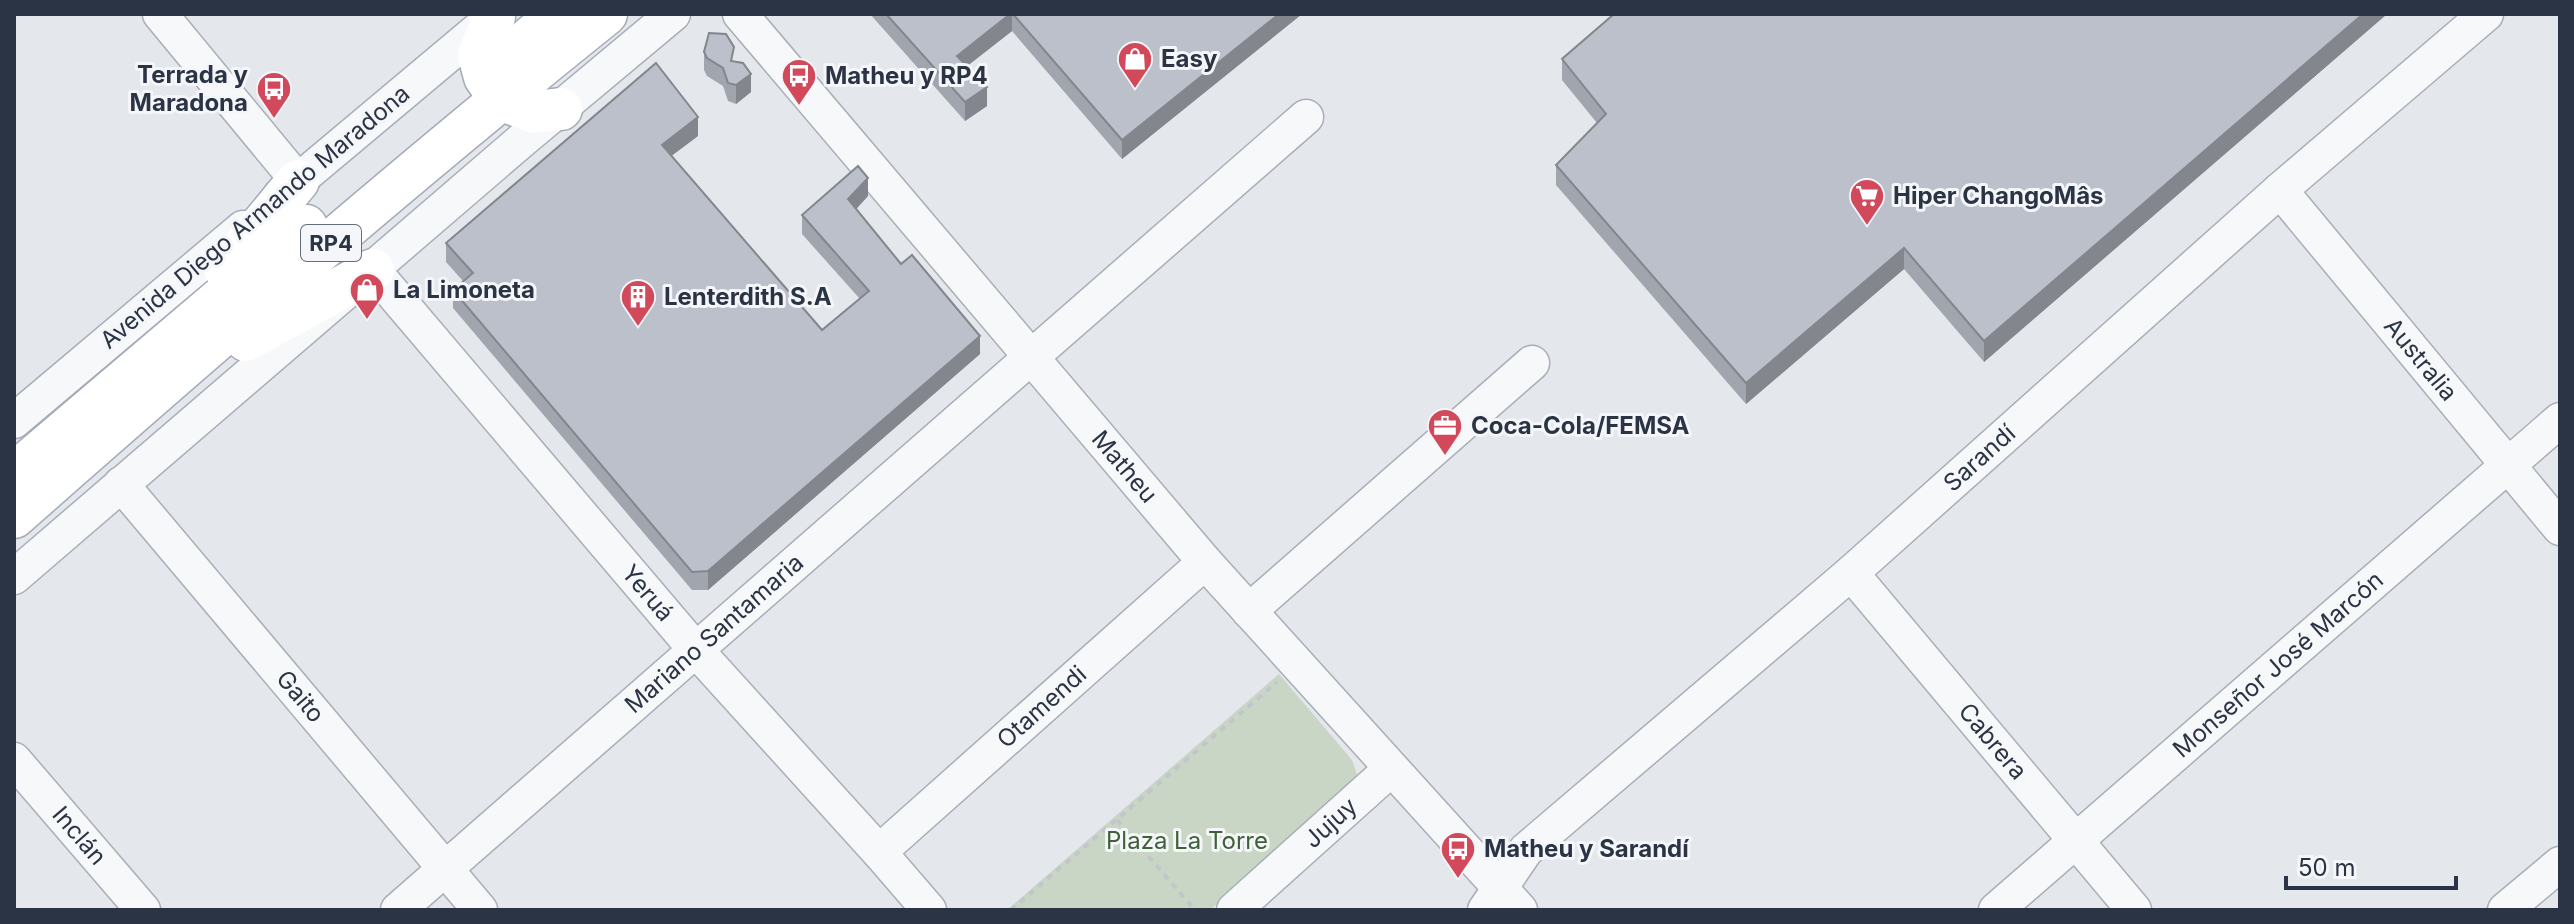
<svg xmlns="http://www.w3.org/2000/svg" width="2574" height="924" font-family="Inter,sans-serif">
  <style>
    .green { fill: #c9d6c5 }
    .lines { fill: none; stroke-linecap: round; stroke-linejoin: round }
    .minor-casing { stroke: #a9aeb7; stroke-width: 37 }
    .major-casing { stroke: #a3abb8; stroke-width: 45 }
    .path { stroke: #c2c5cb; stroke-width: 4; stroke-dasharray: 6 6; stroke-linecap: butt }
    .minor { stroke: #f7f8fa; stroke-width: 34 }
    .major { stroke: #fff; stroke-width: 42 }
    .wall { fill: #a1a5ae }
    .shaded-wall { fill: #83868d }
    .building { fill: #bbc0ca; stroke: #83868d; stroke-width: 2 }
    .labels { text-anchor: middle; stroke-width: 6; stroke-linejoin: round; paint-order: stroke }
    .shield { fill: #f4f6f9; stroke: #676e7b; stroke-width: 2 }
    .shield-label { font-size: 22px; font-weight: bold; fill: #2b3445 }
    .poi-label { font-size: 24px; font-weight: bold; fill: #2b3445; stroke: #f4f6f9; text-anchor: start }
    .street-label { font-size: 24px; fill: #2b3445; stroke: #f4f6f9 }
    .park-label { font-size: 24px; fill: #3f6138; stroke: #f4f6f9 }
  </style>
  <rect width="100%" height="100%" fill="#e4e7ec"/>
  <polygon class="green" points="1279,674 1352,760 1357,774 1350,787 1210,910 1007,910"/>
  <g class="lines">
    <defs>
      <g id="minor">
        <polyline points="160,14 298,181"/>
        <path id="s1" d="M740 14 1205 562 1520 910"/>
        <path id="s2" d="M2280 190 2560 528"/>
        <polyline points="280,196 497,14"/>
        <path id="s3" d="M373 270 695 649 879 852 929 910"/>
        <polyline points="14,421 243,228"/>
        <path id="s4" d="M121 484 480 910"/>
        <path id="s5" d="M1851 573 2134 910"/>
        <polyline points="14,577 521,141 673,14"/>
        <polyline points="1249,611 1532,363"/>
        <path id="s6" d="M14 760 143 910"/>
        <path id="s7" d="M879 852 1205 562"/>
        <path id="s8" d="M398 910 1306 117"/>
        <path id="s9" d="M1234 910 1391 769"/>
        <path id="s10" d="M1485 910 1526 850 1851 573 2280 190 2486 14"/>
        <path id="s11" d="M1996 910 2560 420"/>
        <polyline points="2505,910 2560,864"/>
      </g>
      <g id="major">
        <polyline points="494,17 479,55 485,77 500,99 534,112 561,109"/>
        <polyline points="495,68 558,14"/>
        <polyline points="225,269 298,181"/>
        <polyline points="246,340 373,270"/>
        <polyline points="14,474 306,226"/>
        <path d="M14 517C208 346 404 176 606 14"/>
      </g>
    </defs>
    <use href="#minor" class="minor-casing"/>
    <use href="#major" class="major-casing"/>
    <g class="path">
      <polyline points="1117,820 1195,910"/>
      <polyline points="1011,910 1277,682"/>
    </g>
    <use href="#minor" class="minor"/>
    <use href="#major" class="major"/>
  </g>
  <g class="wall">
    <polygon points="870,14 1302,14 1122,159 1012,31 967,66 987,106 965,121"/>
    <polygon points="2387,14 1984,362 1904,269 1746,404 1556,185 1556,165 1597,123 1562,80 1562,59"/>
    <polygon points="704,52 734,61 751,92 736,104 728,101 723,86 707,76 704,70"/>
    <polygon points="698,136 671,156 822,330 860,299 802,234 802,215 868,196 856,209 901,264 980,354 708,590 692,590 453,308 453,290 463,281 446,262 446,243"/>
  </g>
  <g class="shaded-wall">
    <polygon points="1010,14 1012,14 1012,31 957,74 957,56"/>
    <polygon points="1279,14 1302,14 1122,159 1122,140"/>
    <polygon points="2363,14 2387,14 1984,362 1984,341"/>
    <polygon points="751,74 751,92 736,104 736,85"/>
    <polygon points="987,87 987,106 965,121 965,102"/>
    <polygon points="698,117 698,136 662,163 662,145"/>
    <polygon points="868,178 868,196 848,218 848,199"/>
    <polygon points="1904,248 1904,269 1746,404 1746,383"/>
    <polygon points="980,336 980,354 708,590 708,571"/>
  </g>
  <g class="building">
    <polygon points="886,14 1010,14 957,56 987,87 965,102"/>
    <polygon points="1013,14 1279,14 1122,140"/>
    <polygon points="1614,14 2363,14 1984,341 1904,248 1746,383 1556,165 1606,114 1562,59"/>
    <polygon points="709,33 726,34 734,47 731,61 743,63 751,74 736,85 728,83 723,68 707,58 704,52"/>
    <polygon points="656,63 698,117 662,145 822,330 869,291 802,215 858,166 868,178 848,199 901,264 912,255 980,336 708,571 692,572 453,290 473,273 446,243"/>
  </g>
  <defs>
    <symbol id="shop-pin" viewBox="-11 -11 22 30"><path d="M0 17L-7.5 6A9.5 9.5 0 1 1 7.5 6Z" fill="#d1495b" stroke="#f4f6f9"/><path d="M-5-2.5h2.3a2.7 3.5 0 0 1 5.4 0H5L5.5 6h-11ZM-1.5-2.5h3a1.5 2.3 0 0 0-3 0Z" fill="#fff"/></symbol>
    <symbol id="bus-pin" viewBox="-11 -11 22 30"><path d="M0 17L-7.5 6A9.5 9.5 0 1 1 7.5 6Z" fill="#d1495b" stroke="#f4f6f9"/><path d="M-5-6H5V4H4V6H2V4H-2V6H-4V4H-5ZM-3.5-4V0h7V-4ZM-3.5 1.2v1.5H-2V1.2ZM2 1.2v1.5H3.5V1.2Z" fill="#fff"/></symbol>
    <symbol id="supermarket-pin" viewBox="-11 -11 22 30"><path d="M0 17L-7.5 6A9.5 9.5 0 1 1 7.5 6Z" fill="#d1495b" stroke="#f4f6f9"/><path d="M-6-5.5h2.5l.6 2H6L4.5 2H-2.5L-4.4-4H-6ZM-1.5 3.2a1.3 1.3 0 1 0 .1 0ZM3 3.2a1.3 1.3 0 1 0 .1 0Z" fill="#fff"/></symbol>
    <symbol id="building-pin" viewBox="-11 -11 22 30"><path d="M0 17L-7.5 6A9.5 9.5 0 1 1 7.5 6Z" fill="#d1495b" stroke="#f4f6f9"/><path d="M-4-6H4V6H1V3H-1V6H-4ZM-2.5-4.3h1.7v1.8h-1.7ZM.8-4.3h1.7v1.8H.8ZM-2.5-1h1.7V.8h-1.7ZM.8-1h1.7V.8H.8Z" fill="#fff"/></symbol>
    <symbol id="office-pin" viewBox="-11 -11 22 30"><path d="M0 17L-7.5 6A9.5 9.5 0 1 1 7.5 6Z" fill="#d1495b" stroke="#f4f6f9"/><path d="M-6-3h4V-5.5h4V-3h4V5H-6ZM-1-4.5V-3h2v-1.5ZM-6 0V1H6V0Z" fill="#fff"/></symbol>
  </defs>
  <g fill-rule="evenodd">
    <use href="#shop-pin" x="1115" y="39" width="40" height="54"/>
    <use href="#bus-pin" x="779" y="56" width="40" height="54"/>
    <use href="#bus-pin" x="254" y="69" width="40" height="54"/>
    <use href="#supermarket-pin" x="1847" y="176" width="40" height="54"/>
    <use href="#shop-pin" x="347" y="270" width="40" height="54"/>
    <use href="#building-pin" x="618" y="277" width="40" height="54"/>
    <use href="#office-pin" x="1425" y="406" width="40" height="54"/>
    <use href="#bus-pin" x="1438" y="829" width="40" height="54"/>
  </g>
  <g class="labels">
    <rect class="shield" x="301" y="225" width="60" height="36" rx="6"/>
    <g class="shield-label">
      <text x="331" y="251">RP4</text>
    </g>
    <g class="poi-label">
      <text x="1161" y="67">Easy</text>
      <text x="248" y="83" text-anchor="end">Terrada y<tspan x="248" dy="28">Maradona</tspan></text>
      <text x="825" y="84">Matheu y RP4</text>
      <text x="1893" y="204">Hiper ChangoMâs</text>
      <text x="393" y="298">La Limoneta</text>
      <text x="664" y="305">Lenterdith S.A</text>
      <text x="1471" y="434">Coca-Cola/FEMSA</text>
      <text x="1484" y="857">Matheu y Sarandí</text>
    </g>
    <g class="street-label">
      <text transform="translate(255 217) rotate(-40)" y="8">Avenida Diego Armando Maradona</text>
      <text dy="8" stroke="none"><textPath href="#s2" startOffset="220">Australia</textPath></text>
      <text dy="8" stroke="none"><textPath href="#s10" startOffset="672">Sarandí</textPath></text>
      <text dy="8" stroke="none"><textPath href="#s1" startOffset="594">Matheu</textPath></text>
      <text dy="8" stroke="none"><textPath href="#s3" startOffset="424">Yeruá</textPath></text>
      <text dy="8" stroke="none"><textPath href="#s8" startOffset="420">Mariano Santamaria</textPath></text>
      <text dy="8" stroke="none"><textPath href="#s11" startOffset="374">Monseñor José Marcón</textPath></text>
      <text dy="8" stroke="none"><textPath href="#s4" startOffset="278">Gaito</textPath></text>
      <text dy="8" stroke="none"><textPath href="#s7" startOffset="218">Otamendi</textPath></text>
      <text dy="8" stroke="none"><textPath href="#s5" startOffset="220">Cabrera</textPath></text>
      <text dy="8" stroke="none"><textPath href="#s9" startOffset="130">Jujuy</textPath></text>
      <text dy="8" stroke="none"><textPath href="#s6" startOffset="100">Inclán</textPath></text>
    </g>
    <g class="park-label">
      <text x="1187" y="849">Plaza La Torre</text>
    </g>
  </g>
  <rect width="2574" height="924" fill="none" stroke="#2b3445" stroke-width="32"/>
  <path d="M2286 876v12h170v-12" fill="none" stroke="#2b3445" stroke-width="4"/>
  <text x="2298" y="876" font-size="24" fill="#2b3445" stroke="#f4f6f9" stroke-width="6" paint-order="stroke">50 m</text>
</svg>
